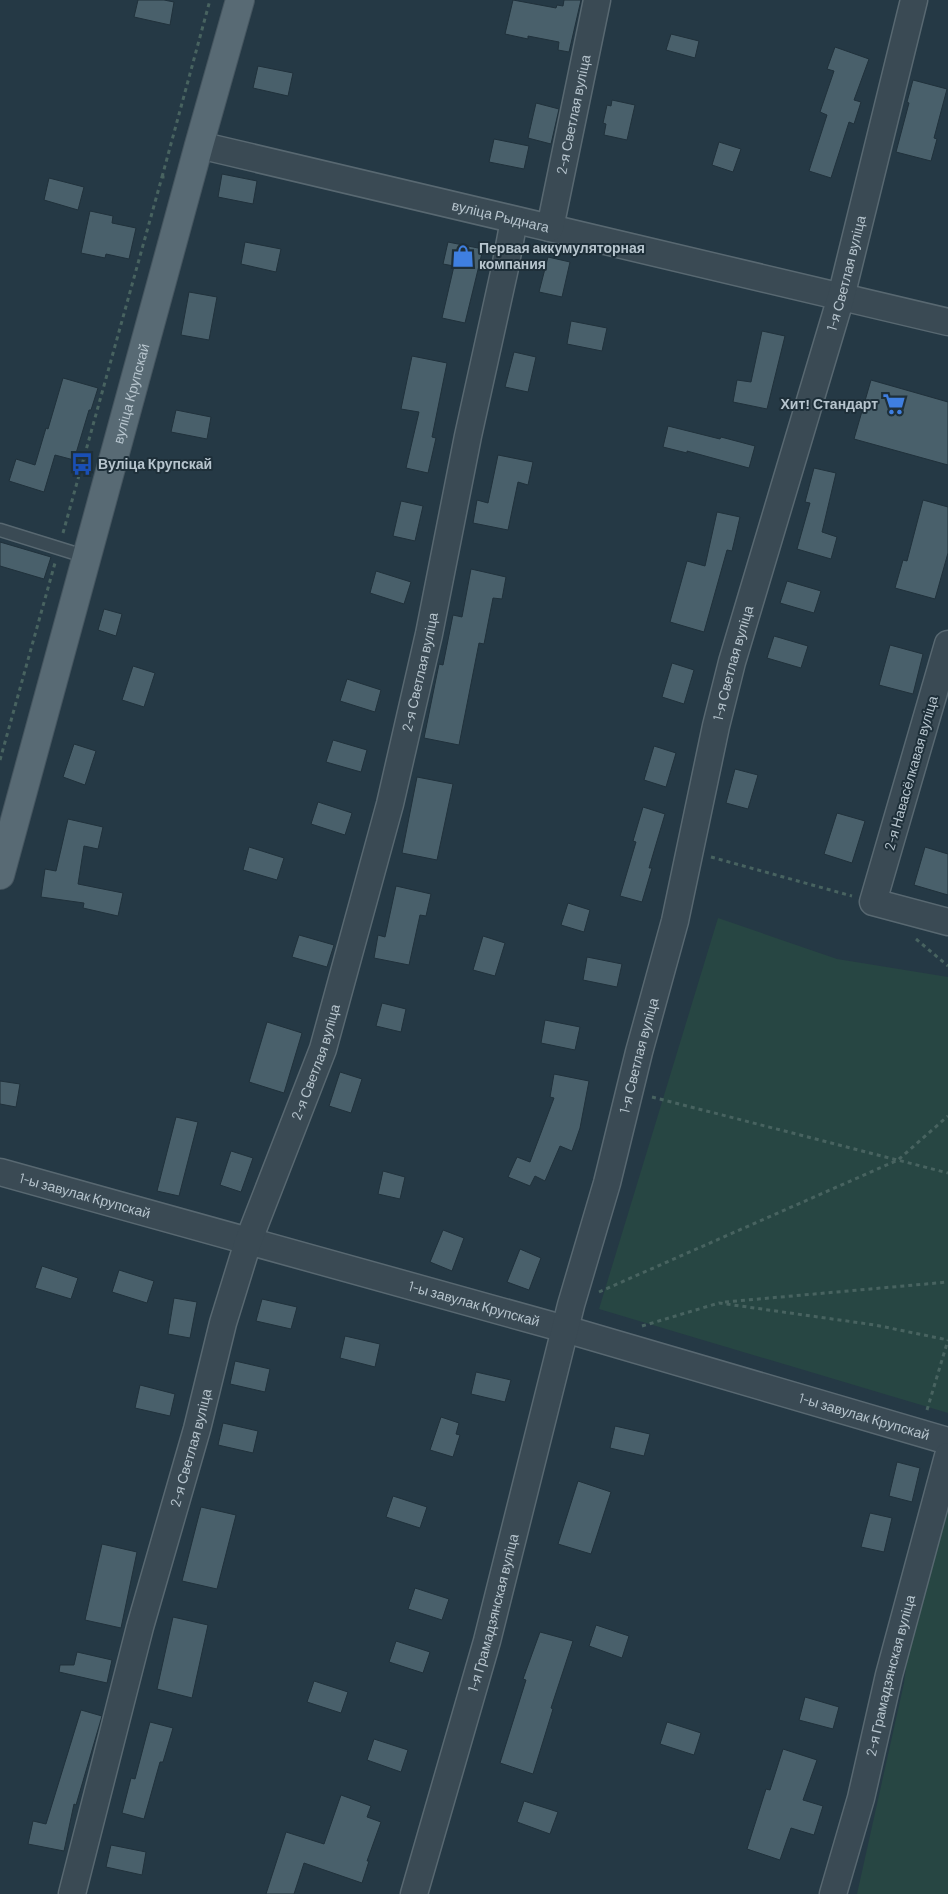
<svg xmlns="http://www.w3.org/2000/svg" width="948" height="1894" font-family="Barlow,sans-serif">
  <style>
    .green { fill: #274643 }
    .building { fill: #49606b; stroke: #20313b }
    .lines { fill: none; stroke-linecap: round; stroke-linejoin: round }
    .service-casing { stroke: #586871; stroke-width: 15 }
    .minor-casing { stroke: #586871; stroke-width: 29 }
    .primary-casing { stroke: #465660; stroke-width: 30 }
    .path { stroke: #486360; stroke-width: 3; stroke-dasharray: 4 4; stroke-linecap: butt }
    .service { stroke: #3a4a54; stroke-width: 12 }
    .minor { stroke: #3a4a54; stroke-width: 26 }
    .primary { stroke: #586a74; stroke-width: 28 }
    .labels { text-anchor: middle; stroke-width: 4; stroke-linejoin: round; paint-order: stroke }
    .street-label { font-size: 14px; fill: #b7c5ce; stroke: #1e2f39 }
    .poi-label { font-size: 14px; font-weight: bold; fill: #b7c5ce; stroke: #1e2f39; text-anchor: start }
  </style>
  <rect width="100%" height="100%" fill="#253945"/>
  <g class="green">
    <polygon points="718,918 837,959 948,977 948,1413 599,1309"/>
    <polygon points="948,1501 948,1894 857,1894 904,1683 911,1629"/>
  </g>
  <g class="building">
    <polygon points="138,0 164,0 174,2 170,25 134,17"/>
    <polygon points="513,0 556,8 557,5 563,6 564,0 581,0 569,52 558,50 559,42 528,36 528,39 505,34"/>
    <polygon points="671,34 699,41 695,58 666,50"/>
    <polygon points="835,47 869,59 854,100 861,102 854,124 849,122 831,178 809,171 827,115 820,112 834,71 827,69"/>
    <polygon points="258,66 293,73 288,96 253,88"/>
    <polygon points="913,80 947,89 934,138 937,139 931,161 896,152 909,103 907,102"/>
    <polygon points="612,100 635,105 627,140 604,135 606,124 603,123 607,105 611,106"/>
    <polygon points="536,103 559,109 551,144 528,138"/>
    <polygon points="494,139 529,146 524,169 489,162"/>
    <polygon points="719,142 741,149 733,172 712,165"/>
    <polygon points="222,174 257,181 253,204 218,197"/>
    <polygon points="49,178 84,187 78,210 44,200"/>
    <polygon points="90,211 113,216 112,223 136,228 129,259 106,254 105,258 81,253"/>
    <polygon points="245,242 281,249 276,272 241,264"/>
    <polygon points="448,242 483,249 465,323 442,318 454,266 443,264"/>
    <polygon points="548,257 570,262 562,297 539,292"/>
    <polygon points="189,292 217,297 209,340 181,335"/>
    <polygon points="571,321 607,328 602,351 567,344"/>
    <polygon points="762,331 785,336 767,409 733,402 737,380 751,382"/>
    <polygon points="514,352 536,357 528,392 505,387"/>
    <polygon points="412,356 447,363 432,437 436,438 428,473 406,468 419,412 401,409"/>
    <polygon points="63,378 98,388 91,410 89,410 74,460 55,455 44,492 9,481 16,459 35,465 46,428 48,429"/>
    <polygon points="871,380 948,402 948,465 854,439"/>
    <polygon points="176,410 211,417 207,439 171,432"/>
    <polygon points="668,426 720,439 721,437 755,446 749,468 687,451 687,453 663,447"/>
    <polygon points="498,455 533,462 528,485 518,482 508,530 473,523 477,500 488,503"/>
    <polygon points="814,468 836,473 822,532 837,537 831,559 797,549 810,503 805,502"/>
    <polygon points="923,500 948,507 948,553 935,599 895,588 903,560 907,561"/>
    <polygon points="401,501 423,506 415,541 393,536"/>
    <polygon points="717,512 740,517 732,551 727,550 704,632 670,622 687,561 705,566"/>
    <polygon points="0,542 51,557 44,579 0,566"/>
    <polygon points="471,569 506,577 502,599 493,598 484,644 479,643 459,745 424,738 439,664 443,665 453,615 462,617"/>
    <polygon points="376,571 411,582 404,604 370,593"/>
    <polygon points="787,581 821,591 814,613 780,603"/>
    <polygon points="104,609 122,614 116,636 98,630"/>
    <polygon points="774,636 808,646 801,668 767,658"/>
    <polygon points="890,645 923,654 913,694 879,685"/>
    <polygon points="672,663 694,670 684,704 662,697"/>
    <polygon points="133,666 155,673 144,707 122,700"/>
    <polygon points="347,679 381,690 375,712 340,701"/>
    <polygon points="333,740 367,750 361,772 326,762"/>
    <polygon points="74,744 96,751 85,785 63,777"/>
    <polygon points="654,746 676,753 666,787 644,780"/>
    <polygon points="735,769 758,775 748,809 726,803"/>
    <polygon points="417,777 453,784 437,860 402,853"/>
    <polygon points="318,802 352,813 345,835 311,824"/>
    <polygon points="643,807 665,814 649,868 652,868 642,902 620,896 636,842 633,841"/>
    <polygon points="837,813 865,821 852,863 824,854"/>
    <polygon points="68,819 103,827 98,849 84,846 78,884 123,893 118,916 83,908 84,903 41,897 45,869 56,871"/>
    <polygon points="249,847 284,858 277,880 243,870"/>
    <polygon points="925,847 948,854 948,895 914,885"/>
    <polygon points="396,886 431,894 426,916 420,915 409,965 374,958 378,935 385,937"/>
    <polygon points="568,903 590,910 584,932 561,925"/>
    <polygon points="299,935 334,945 327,967 292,957"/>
    <polygon points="483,936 505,943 495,976 473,970"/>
    <polygon points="587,957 622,964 617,987 583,980"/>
    <polygon points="382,1003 406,1009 401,1032 376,1026"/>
    <polygon points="545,1020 580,1027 575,1050 541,1043"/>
    <polygon points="267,1022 302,1033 284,1093 249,1082"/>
    <polygon points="340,1072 362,1079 351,1113 329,1106"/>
    <polygon points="554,1074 589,1081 580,1128 572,1151 560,1146 545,1181 535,1176 530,1186 508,1177 517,1157 530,1162 554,1098 550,1097"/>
    <polygon points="0,1081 20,1084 16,1107 0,1104"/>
    <polygon points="176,1117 198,1122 179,1196 157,1191"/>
    <polygon points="231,1151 253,1158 241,1192 220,1185"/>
    <polygon points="383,1171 405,1177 400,1199 378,1194"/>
    <polygon points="443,1230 464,1238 452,1271 430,1262"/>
    <polygon points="520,1249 541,1258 529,1290 507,1282"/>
    <polygon points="42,1266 78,1278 71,1299 35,1288"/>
    <polygon points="119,1270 154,1281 147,1303 112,1292"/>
    <polygon points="174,1298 197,1302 190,1338 168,1334"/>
    <polygon points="262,1299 297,1307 291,1329 256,1321"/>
    <polygon points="345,1336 380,1344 375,1367 340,1358"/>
    <polygon points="235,1361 270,1369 265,1392 230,1384"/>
    <polygon points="476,1372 511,1380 505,1402 471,1394"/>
    <polygon points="140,1385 175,1394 170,1416 135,1408"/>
    <polygon points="441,1417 459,1423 456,1434 460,1435 453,1457 430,1450"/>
    <polygon points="223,1423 258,1431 253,1453 218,1445"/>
    <polygon points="615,1426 650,1434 644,1456 610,1448"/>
    <polygon points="897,1462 920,1468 912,1502 889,1496"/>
    <polygon points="578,1481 611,1492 591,1554 558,1544"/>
    <polygon points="393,1496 427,1507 420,1528 386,1517"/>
    <polygon points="201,1507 236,1515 217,1589 182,1581"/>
    <polygon points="870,1513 892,1518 884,1552 861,1547"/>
    <polygon points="102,1544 137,1552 121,1628 85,1620"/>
    <polygon points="415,1588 449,1599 442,1620 408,1609"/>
    <polygon points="173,1617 208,1625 192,1698 157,1689"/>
    <polygon points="596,1625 629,1636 622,1658 589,1646"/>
    <polygon points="540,1632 573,1641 551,1708 553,1709 533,1774 500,1763 526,1680 523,1679"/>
    <polygon points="396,1641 430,1652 423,1673 389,1662"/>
    <polygon points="77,1652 112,1660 107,1683 59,1672 60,1665 74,1665"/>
    <polygon points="314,1681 348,1692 341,1713 307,1702"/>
    <polygon points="805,1697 839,1707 833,1729 799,1720"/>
    <polygon points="81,1710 102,1716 76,1805 74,1804 64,1851 28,1844 33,1821 46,1824"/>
    <polygon points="150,1722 173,1728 163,1762 160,1762 144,1819 122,1813 131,1778 135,1779"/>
    <polygon points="667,1722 701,1733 694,1755 660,1744"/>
    <polygon points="374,1739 408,1750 401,1772 367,1760"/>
    <polygon points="783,1749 817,1760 803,1800 823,1806 814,1835 791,1828 780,1860 747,1849 766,1789 770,1790"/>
    <polygon points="341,1795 371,1806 367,1817 381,1822 367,1861 369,1861 362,1883 304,1863 294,1894 266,1894 286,1832 324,1844"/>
    <polygon points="524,1801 558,1812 550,1834 517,1822"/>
    <polygon points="111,1845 146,1852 142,1875 106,1867"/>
  </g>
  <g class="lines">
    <defs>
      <polyline id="service" points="0,530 87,557"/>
      <g id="minor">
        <path id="s1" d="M199 145 948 322"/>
        <path id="s2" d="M550 228 597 0"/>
        <polyline points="948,644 873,902 948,922"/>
        <path id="s3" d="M0 1172 565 1329 948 1441"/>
        <path id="s4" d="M72 1894 140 1627 197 1429 223 1323 248 1242 323 1049 390 804 429 634 468 436 505 268 514 220"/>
        <path id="s5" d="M414 1894 487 1641 571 1305 607 1183 639 1052 675 921 716 726 732 662 841 297 914 0"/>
        <path id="s6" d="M833 1894 861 1798 889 1675 948 1456"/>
      </g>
      <g id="primary">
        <path id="s7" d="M0 875 199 145 240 0"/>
      </g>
    </defs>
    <use href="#service" class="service-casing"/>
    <use href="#minor" class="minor-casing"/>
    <use href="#primary" class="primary-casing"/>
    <g class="path">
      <polyline points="162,177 210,0"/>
      <polyline points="63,533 162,177 166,177"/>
      <polyline points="0,760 55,563"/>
      <polyline points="711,857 852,896"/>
      <polyline points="916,939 948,966"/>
      <polyline points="652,1097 948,1173"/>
      <polyline points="599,1292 898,1160 948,1116"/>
      <polyline points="725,1302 948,1282"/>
      <polyline points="642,1326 719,1303 875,1325 948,1340"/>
      <polyline points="927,1410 948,1340"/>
    </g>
    <use href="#service" class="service"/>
    <use href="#minor" class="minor"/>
    <use href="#primary" class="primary"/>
  </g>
  <defs>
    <symbol id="shop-bare" viewBox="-9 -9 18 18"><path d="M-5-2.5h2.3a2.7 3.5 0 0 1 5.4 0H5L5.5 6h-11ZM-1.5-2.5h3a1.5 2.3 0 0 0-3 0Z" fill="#3f7fe0" stroke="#1e2f39" stroke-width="2.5" paint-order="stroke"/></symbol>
    <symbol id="supermarket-bare" viewBox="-9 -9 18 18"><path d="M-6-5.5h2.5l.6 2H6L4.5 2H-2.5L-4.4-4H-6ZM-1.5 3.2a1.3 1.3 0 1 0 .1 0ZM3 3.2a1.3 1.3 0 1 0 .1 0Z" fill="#3f7fe0" stroke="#1e2f39" stroke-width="2.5" paint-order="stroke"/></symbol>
    <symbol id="bus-bare" viewBox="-9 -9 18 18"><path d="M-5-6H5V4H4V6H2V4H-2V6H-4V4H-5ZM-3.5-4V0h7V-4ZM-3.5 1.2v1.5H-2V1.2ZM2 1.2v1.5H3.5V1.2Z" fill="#1a4fb4" stroke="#1e2f39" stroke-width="2.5" paint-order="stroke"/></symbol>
  </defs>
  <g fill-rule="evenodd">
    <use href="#shop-bare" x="447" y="240" width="32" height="32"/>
    <use href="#supermarket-bare" x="878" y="388" width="32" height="32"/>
    <use href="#bus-bare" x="66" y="448" width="32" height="32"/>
  </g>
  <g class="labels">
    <g class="street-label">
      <text dy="5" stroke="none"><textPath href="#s2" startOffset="116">2-я Светлая вуліца</textPath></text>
      <text dy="5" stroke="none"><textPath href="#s1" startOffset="310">вуліца Рыднага</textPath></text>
      <text dy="5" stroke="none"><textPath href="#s5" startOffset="1678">1-я Светлая вуліца</textPath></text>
      <text dy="5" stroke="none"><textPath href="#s7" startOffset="499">вуліца Крупскай</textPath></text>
      <text dy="5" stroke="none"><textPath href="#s5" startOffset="1272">1-я Светлая вуліца</textPath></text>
      <text dy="5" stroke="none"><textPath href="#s4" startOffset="1272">2-я Светлая вуліца</textPath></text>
      <text transform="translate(911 773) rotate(-74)" y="5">2-я Навасёлкавая вуліца</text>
      <text dy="5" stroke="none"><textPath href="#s5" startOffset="868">1-я Светлая вуліца</textPath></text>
      <text dy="5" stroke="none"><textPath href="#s4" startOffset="868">2-я Светлая вуліца</textPath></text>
      <text dy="5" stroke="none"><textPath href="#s3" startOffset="88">1-ы завулак Крупскай</textPath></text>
      <text dy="5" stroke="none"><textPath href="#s3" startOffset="492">1-ы завулак Крупскай</textPath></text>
      <text dy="5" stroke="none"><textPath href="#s3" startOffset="898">1-ы завулак Крупскай</textPath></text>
      <text dy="5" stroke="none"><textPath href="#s4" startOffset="462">2-я Светлая вуліца</textPath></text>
      <text dy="5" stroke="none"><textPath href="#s5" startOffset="292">1-я Грамадзянская вуліца</textPath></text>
      <text dy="5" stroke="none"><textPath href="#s6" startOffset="226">2-я Грамадзянская вуліца</textPath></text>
    </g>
    <g class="poi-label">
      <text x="479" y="253">Первая аккумуляторная<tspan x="479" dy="16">компания</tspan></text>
      <text x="878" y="409" text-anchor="end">Хит! Стандарт</text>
      <text x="98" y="469">Вуліца Крупскай</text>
    </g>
  </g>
</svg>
